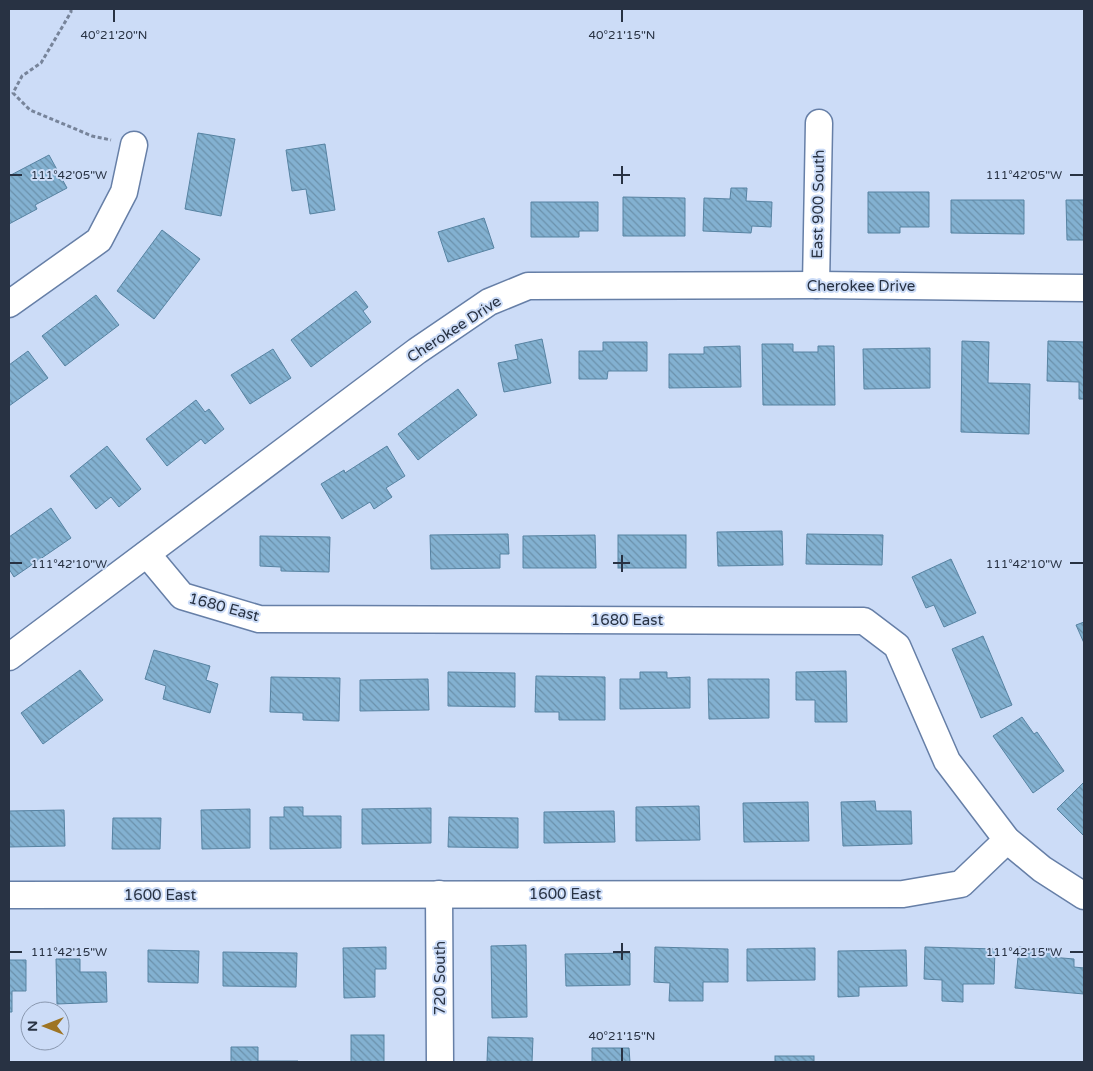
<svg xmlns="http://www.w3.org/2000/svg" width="1093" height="1071" font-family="'Varela Round',sans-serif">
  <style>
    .building { fill: url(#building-back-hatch); stroke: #5783a2 }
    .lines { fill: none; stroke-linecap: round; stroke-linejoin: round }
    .minor-casing { stroke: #667fa7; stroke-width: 29 }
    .path { stroke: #77849a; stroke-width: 3; stroke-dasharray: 4 2.5; stroke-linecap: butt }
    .minor { stroke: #fff; stroke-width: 26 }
    .ticks { fill: none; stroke: #283243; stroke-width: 2 }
    .labels { text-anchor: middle; stroke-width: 4; stroke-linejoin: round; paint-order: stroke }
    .street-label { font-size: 15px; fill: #283243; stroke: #ccdcf7 }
    .ticks-label { font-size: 12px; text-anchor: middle; fill: #283243; stroke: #ccdcf7; stroke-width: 4; stroke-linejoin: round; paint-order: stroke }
  </style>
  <defs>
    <pattern id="building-back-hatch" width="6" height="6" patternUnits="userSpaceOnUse" patternTransform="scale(1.25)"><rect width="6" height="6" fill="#83b1d1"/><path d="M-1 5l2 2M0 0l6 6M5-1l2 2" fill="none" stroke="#6b91ab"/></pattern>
  </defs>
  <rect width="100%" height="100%" fill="#ccdcf7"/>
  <g class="building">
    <polygon points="198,133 235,139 221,216 185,209"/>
    <polygon points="325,144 335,210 310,214 306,189 292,191 286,150"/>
    <polygon points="49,155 67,188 35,205 37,209 9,224 9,176"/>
    <polygon points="731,188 747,188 746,201 772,202 771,227 752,226 751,233 703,231 704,198 730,199"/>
    <polygon points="868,192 929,192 929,227 900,227 900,233 868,233"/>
    <polygon points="623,197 685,198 685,236 623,236"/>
    <polygon points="951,200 1024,200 1024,234 951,233"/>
    <polygon points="1066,200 1084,200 1084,240 1067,240"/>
    <polygon points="531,202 598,202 598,231 579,231 579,237 531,237"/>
    <polygon points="484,218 494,248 448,262 438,232"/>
    <polygon points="162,230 200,259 154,319 117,291"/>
    <polygon points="356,291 368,307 363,311 371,322 311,367 291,340"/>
    <polygon points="96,295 119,325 65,366 42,336"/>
    <polygon points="542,339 551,383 504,392 498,363 518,359 515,345"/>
    <polygon points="962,341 989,342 988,383 1030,384 1029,434 961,432"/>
    <polygon points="1048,341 1084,342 1084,399 1079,399 1079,382 1047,381"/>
    <polygon points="603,342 647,342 647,371 608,371 607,379 579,379 579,351 603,351"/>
    <polygon points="762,344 793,344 793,352 818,352 818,346 834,346 835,405 763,405"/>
    <polygon points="740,346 741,387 669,388 669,354 704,354 704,347"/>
    <polygon points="930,348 930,388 864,389 863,349"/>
    <polygon points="273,349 291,378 250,404 231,375"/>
    <polygon points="28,351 48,378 9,406 9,365"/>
    <polygon points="458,389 477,415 418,460 398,434"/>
    <polygon points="196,400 205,412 209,409 224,429 205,444 201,439 167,466 146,439"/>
    <polygon points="107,446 141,489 119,507 111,497 96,509 70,476"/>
    <polygon points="387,446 405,476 386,488 392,497 374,509 370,502 342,519 321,484 344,470 345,473"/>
    <polygon points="51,508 71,538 14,577 9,569 9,537"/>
    <polygon points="782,531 783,565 718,566 717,532"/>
    <polygon points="508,534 509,554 500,554 500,568 431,569 430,535"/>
    <polygon points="807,534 883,535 882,565 806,564"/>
    <polygon points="595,535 596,568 523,568 523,536"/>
    <rect x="618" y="535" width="68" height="33"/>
    <polygon points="260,536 330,537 329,572 281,571 281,567 260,566"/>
    <polygon points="951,559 976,613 944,627 934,605 926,608 912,577"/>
    <polygon points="1084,622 1084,643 1076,625"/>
    <polygon points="983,636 1012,705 981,718 952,649"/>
    <polygon points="154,650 210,666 206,680 218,684 210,713 163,699 166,686 145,679"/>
    <polygon points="80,670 103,700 43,744 21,713"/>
    <polygon points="846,671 847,722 815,722 815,700 796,700 796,672"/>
    <polygon points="448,672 515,673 515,707 448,706"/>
    <polygon points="640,672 667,672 667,678 690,677 690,708 620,709 620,679 640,679"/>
    <polygon points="536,676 605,677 605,720 559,720 559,712 535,712"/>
    <polygon points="271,677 340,678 339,721 303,720 303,713 270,712"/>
    <polygon points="428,679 429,710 360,711 360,680"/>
    <polygon points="708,679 769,679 769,718 709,719"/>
    <polygon points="1022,717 1034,734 1037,732 1064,771 1033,793 993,736"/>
    <polygon points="1084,782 1084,836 1057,809"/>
    <polygon points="875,801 876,811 911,811 912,844 843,846 841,802"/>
    <polygon points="808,802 809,841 744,842 743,803"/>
    <polygon points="699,806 700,840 636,841 636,807"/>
    <polygon points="284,807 303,807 303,816 341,816 341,848 270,849 270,817 284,817"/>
    <polygon points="431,808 431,843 362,844 362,809"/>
    <polygon points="250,809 250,848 202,849 201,810"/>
    <polygon points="64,810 65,846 9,847 9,811"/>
    <polygon points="614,811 615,842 544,843 544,812"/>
    <polygon points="449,817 518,818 518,848 448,847"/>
    <polygon points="113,818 161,818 160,849 112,849"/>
    <polygon points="526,945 527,1017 492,1018 491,946"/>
    <polygon points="386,947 386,969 375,969 375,997 344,998 343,948"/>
    <polygon points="655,947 728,949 728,982 703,982 703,1001 669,1001 670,983 654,982"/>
    <polygon points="925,947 995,949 994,984 963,984 963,1002 942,1001 942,980 924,979"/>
    <polygon points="1019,947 1052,950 1051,957 1074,959 1074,967 1084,968 1084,994 1015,988"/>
    <polygon points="815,948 815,980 747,981 747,949"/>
    <polygon points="148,950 199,951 198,983 148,982"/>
    <polygon points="906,950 907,986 859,987 859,996 838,997 838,951"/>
    <polygon points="223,952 297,953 296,987 223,986"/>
    <polygon points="630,953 630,985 566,986 565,954"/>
    <polygon points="56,959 80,959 80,972 106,972 107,1002 57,1004"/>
    <polygon points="9,960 26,960 26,991 12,991 12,1012 9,1012"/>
    <rect x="351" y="1035" width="33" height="27"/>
    <polygon points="488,1037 533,1038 532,1062 487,1062"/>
    <polygon points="231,1047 258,1047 258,1061 298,1061 298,1062 231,1062"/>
    <polygon points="592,1048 629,1048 630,1062 592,1062"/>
    <rect x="775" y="1056" width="39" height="6"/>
  </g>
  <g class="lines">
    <defs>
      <g id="minor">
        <polyline points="816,285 819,123"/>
        <polyline points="9,304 99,240 124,192 134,145"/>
        <polyline points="147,554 182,596 259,619 864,621 897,646 947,761 1007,840 1042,869 1084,896"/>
        <polyline points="9,657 417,351 489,302 528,286 816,285 1084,288"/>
        <polyline points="439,894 440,1062"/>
        <polyline points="9,895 903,894 961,884 1007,840"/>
      </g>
    </defs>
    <use href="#minor" class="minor-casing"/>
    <polyline class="path" points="71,9 71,12 41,63 22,76 13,93 30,110 92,136 111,140"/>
    <use href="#minor" class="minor"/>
  </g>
  <path class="ticks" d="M114 10V22M622 10V22M622 166V184M10 175H22M613 175H630M1070 175H1083M622 555V572M10 563H22M613 563H630M1070 563H1083M622 943V960M10 952H22M613 952H630M1070 952H1083M622 1048V1061"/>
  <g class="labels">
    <g class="street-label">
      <text transform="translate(818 204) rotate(-89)" y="5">East 900 South</text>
      <text x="861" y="291">Cherokee Drive</text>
      <text transform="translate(454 329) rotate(-33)" y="5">Cherokee Drive</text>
      <text transform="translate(224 607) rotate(15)" y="5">1680 East</text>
      <text x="627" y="625">1680 East</text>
      <text x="565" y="899">1600 East</text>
      <text x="160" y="900">1600 East</text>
      <text transform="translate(440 978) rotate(-90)" y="5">720 South</text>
    </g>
  </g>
  <g class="ticks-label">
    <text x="114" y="39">40°21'20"N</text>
    <text x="622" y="39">40°21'15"N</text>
    <text x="1024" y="179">111°42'05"W</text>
    <text x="69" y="179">111°42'05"W</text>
    <text x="1024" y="568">111°42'10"W</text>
    <text x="69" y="568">111°42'10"W</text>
    <text x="1024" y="956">111°42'15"W</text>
    <text x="69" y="956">111°42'15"W</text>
    <text x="622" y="1040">40°21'15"N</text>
  </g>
  <rect width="1093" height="1071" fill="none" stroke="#283243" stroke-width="20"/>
  <g transform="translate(45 1026) rotate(270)"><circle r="24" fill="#ccdcf7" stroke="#8a98af"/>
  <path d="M0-4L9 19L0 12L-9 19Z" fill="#9e7423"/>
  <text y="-8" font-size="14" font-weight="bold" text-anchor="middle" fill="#283243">N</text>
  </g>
</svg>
